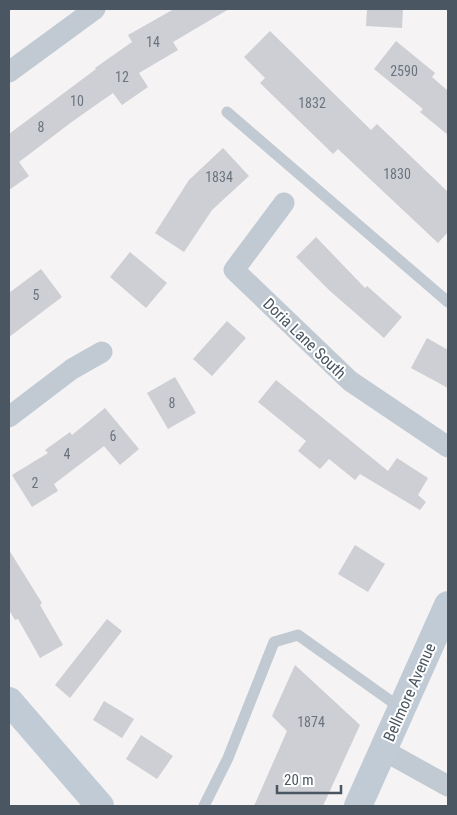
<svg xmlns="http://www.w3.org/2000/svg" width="457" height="815" font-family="'Roboto Condensed',sans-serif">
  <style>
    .building { fill: #cdcfd5 }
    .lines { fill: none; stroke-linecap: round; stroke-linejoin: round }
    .lane { stroke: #c1cad2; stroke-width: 11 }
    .street { stroke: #c1cad2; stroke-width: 21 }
    .secondary { stroke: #c1cbd6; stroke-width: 28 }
    .labels { text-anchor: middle; stroke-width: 4; stroke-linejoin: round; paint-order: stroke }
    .number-label { font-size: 14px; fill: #6b747e }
    .street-label { font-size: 16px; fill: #4a5661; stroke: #fff }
  </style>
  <rect width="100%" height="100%" fill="#f5f3f3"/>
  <g class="building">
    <polygon points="174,9 229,9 173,42 178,50 139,73 148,87 122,105 113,93 73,121 19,162 29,176 9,190 9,134 96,69 95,68 132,42 128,35"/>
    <polygon points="367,9 403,9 402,28 366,26"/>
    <polygon points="270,31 371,130 377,124 448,192 448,232 438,243 338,149 333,154 260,83 265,78 244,57"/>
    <polygon points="396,41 435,73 432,77 448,91 448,135 420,112 423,109 374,69"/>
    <polygon points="223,148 249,176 212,210 184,252 155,233 189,180"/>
    <polygon points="316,237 365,288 367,286 402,317 384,338 330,291 296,257"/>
    <polygon points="130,252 167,283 146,308 110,277"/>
    <polygon points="41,269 62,297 9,337 9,293"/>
    <polygon points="227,321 246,338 212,376 193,359"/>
    <polygon points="427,338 448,350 448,388 411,368"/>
    <polygon points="175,377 196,413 168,429 147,393"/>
    <polygon points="276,380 388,471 397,458 428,478 418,495 426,502 420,510 360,474 355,480 329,459 320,469 298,451 306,441 258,402"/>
    <polygon points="105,408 139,449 120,465 104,446 54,484 58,491 32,507 12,475 48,453 45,450 70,432 72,435"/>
    <polygon points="355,545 385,564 368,592 338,574"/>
    <polygon points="9,550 42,603 40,605 63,645 40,658 18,619 15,620 9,610"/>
    <polygon points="107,619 122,631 70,698 55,685"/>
    <polygon points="295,665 360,725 323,806 254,806 287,731 272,716"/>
    <polygon points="104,701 134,719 122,738 93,720"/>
    <polygon points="141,735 173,756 157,779 126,759"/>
  </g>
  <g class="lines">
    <g class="lane">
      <polyline points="227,112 448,302"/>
      <polyline points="204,806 228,758 274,642 298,635 402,709"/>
    </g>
    <g class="street">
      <polyline points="9,72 95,9"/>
      <polyline points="284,203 234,270 350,381 448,447"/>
      <polyline points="9,417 72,369 102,352"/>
      <polyline points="383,750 448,786"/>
    </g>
    <g class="secondary">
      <polyline points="9,701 100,806"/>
      <polyline points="358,806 448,605"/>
    </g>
  </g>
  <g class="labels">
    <g class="number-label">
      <text x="153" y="47">14</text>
      <text x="404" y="76">2590</text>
      <text x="122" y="82">12</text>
      <text x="77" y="106">10</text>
      <text x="312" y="108">1832</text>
      <text x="41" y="132">8</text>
      <text x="397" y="179">1830</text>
      <text x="219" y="182">1834</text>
      <text x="36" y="300">5</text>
      <text x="172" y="408">8</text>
      <text x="113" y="441">6</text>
      <text x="67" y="459">4</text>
      <text x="35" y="488">2</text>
      <text x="311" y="727">1874</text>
    </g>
    <g class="street-label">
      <text transform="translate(305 338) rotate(44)" y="6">Doria Lane South</text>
      <text transform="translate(409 692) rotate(-66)" y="6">Bellmore Avenue</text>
    </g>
  </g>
  <rect width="457" height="815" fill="none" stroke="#4a5661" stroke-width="20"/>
  <path d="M277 785v8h64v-8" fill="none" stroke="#4a5661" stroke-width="2.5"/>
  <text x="284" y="785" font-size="15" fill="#4a5661" stroke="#ffffff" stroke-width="4" paint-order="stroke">20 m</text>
</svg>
